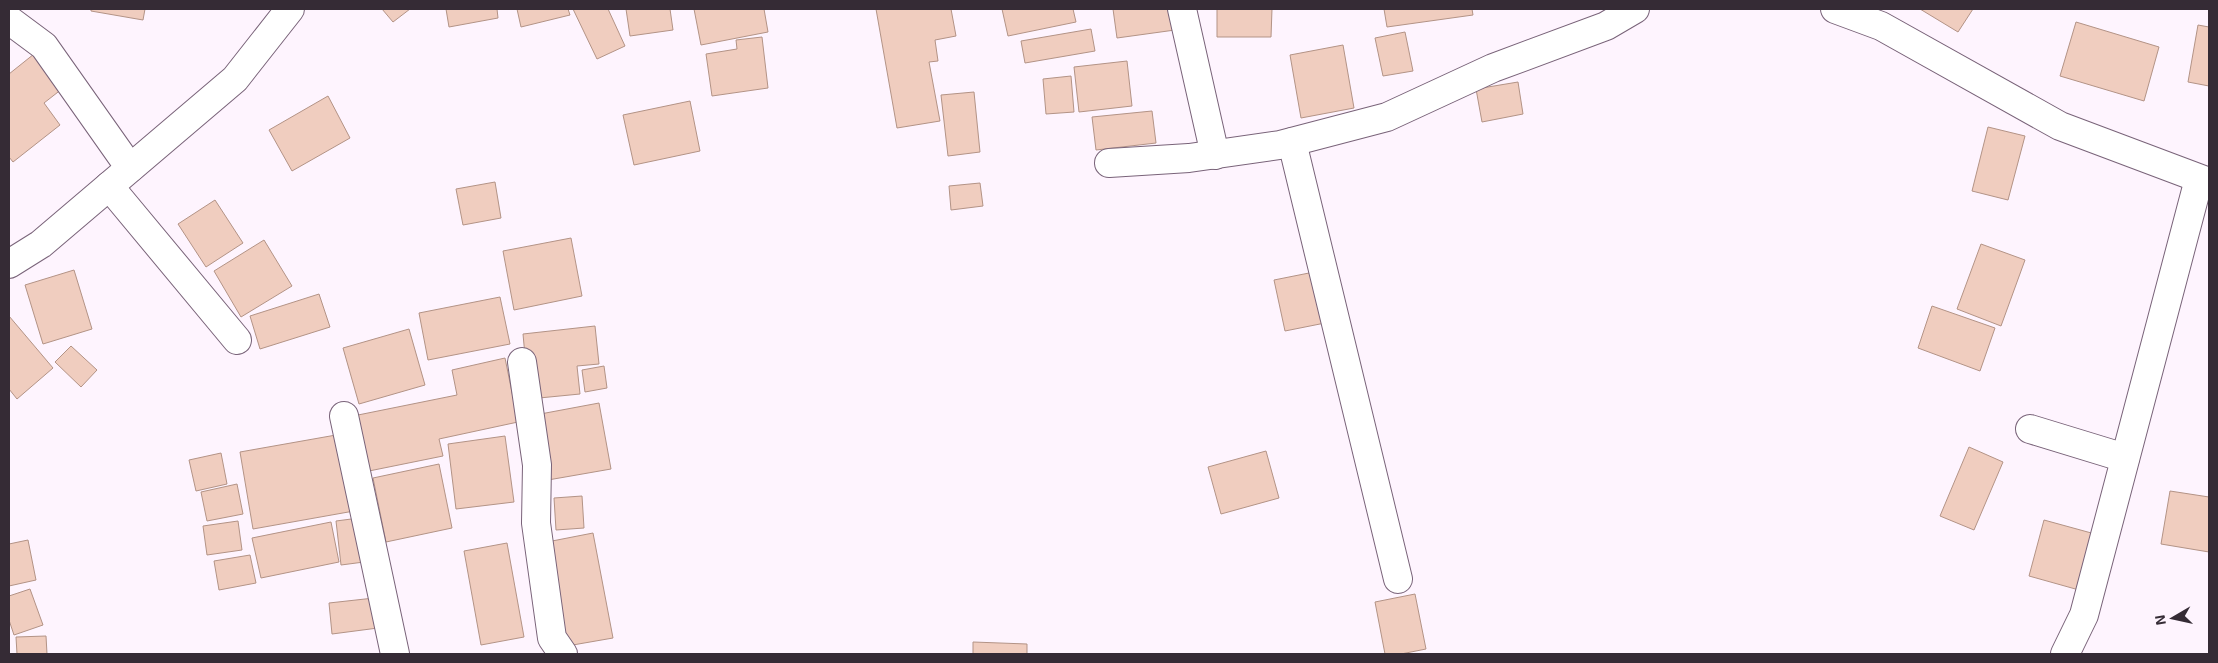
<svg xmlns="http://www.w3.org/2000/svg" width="2218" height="663" font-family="'Exo 2',sans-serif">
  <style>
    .building { fill: #f0cdbf; stroke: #b39386 }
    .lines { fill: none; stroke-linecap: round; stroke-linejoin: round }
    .minor-casing { stroke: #796379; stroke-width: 30 }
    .secondary-casing { stroke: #796379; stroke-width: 30 }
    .minor { stroke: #fff; stroke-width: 28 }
    .secondary { stroke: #fff; stroke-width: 28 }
  </style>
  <rect width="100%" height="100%" fill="#fef4fe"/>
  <g class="building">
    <polygon points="91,9 145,9 143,20 91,11"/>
    <polygon points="382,9 410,9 393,22"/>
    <polygon points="446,9 497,9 498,18 449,27"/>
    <polygon points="517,9 568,9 570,15 521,27"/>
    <polygon points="573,9 608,9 625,46 597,59"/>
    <polygon points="626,9 670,9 673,30 630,36"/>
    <polygon points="694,9 764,9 768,32 701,45"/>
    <polygon points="876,9 951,9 956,36 935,40 938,61 929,62 940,121 897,128"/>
    <polygon points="1002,9 1073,9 1076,22 1008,36"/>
    <polygon points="1113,9 1172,9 1175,30 1117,38"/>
    <polygon points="1217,9 1272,9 1271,37 1217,37"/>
    <polygon points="1384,9 1472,9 1473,15 1387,27"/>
    <polygon points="1920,9 1973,9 1958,32"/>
    <polygon points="2076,22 2159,47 2144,101 2060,76"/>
    <polygon points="2198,25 2209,27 2209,86 2188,82"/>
    <polygon points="1091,29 1095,51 1025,63 1021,41"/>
    <polygon points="1405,32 1413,71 1383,76 1375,38"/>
    <polygon points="762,37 768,88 712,96 706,54 737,49 736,40"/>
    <polygon points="1343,45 1354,108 1301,118 1290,55"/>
    <polygon points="39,50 67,85 44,103 60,125 13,162 9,157 9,74"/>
    <polygon points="1127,61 1132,106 1079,112 1074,67"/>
    <polygon points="1071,76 1074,112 1046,114 1043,79"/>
    <polygon points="1518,82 1523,114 1482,122 1476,89"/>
    <polygon points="974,92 980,152 948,156 941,95"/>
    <polygon points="328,96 350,138 292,171 269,130"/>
    <polygon points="690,101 700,151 634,165 623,115"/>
    <polygon points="1152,111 1156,143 1096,150 1092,117"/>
    <polygon points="1988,127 2025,136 2008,200 1972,191"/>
    <polygon points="495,182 501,218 463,225 456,189"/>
    <polygon points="980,183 983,206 951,210 949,186"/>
    <polygon points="215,200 243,243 206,267 178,224"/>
    <polygon points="571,238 582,296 514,310 503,251"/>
    <polygon points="264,240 292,286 241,317 214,271"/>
    <polygon points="1981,244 2025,260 2001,326 1957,309"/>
    <polygon points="74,270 92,329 43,344 25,285"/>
    <polygon points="1314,272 1325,323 1285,331 1274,280"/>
    <polygon points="319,294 330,327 260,349 250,316"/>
    <polygon points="500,297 510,344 428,360 419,313"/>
    <polygon points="1932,306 1995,328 1980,371 1918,348"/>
    <polygon points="9,316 53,368 17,399 9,389"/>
    <polygon points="595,326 599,364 577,366 580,394 529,399 523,334"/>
    <polygon points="409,329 425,385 359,404 343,348"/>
    <polygon points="71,346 97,370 81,387 55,362"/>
    <polygon points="505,358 518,422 439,439 443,456 369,471 358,415 457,395 452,370"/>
    <polygon points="604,366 607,388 585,392 582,370"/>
    <polygon points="599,403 611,469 548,480 535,415"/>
    <polygon points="336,435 354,511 253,529 240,452"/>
    <polygon points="505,436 514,502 456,509 448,444"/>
    <polygon points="1969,447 2003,462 1974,530 1940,516"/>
    <polygon points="1266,451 1279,498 1221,514 1208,467"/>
    <polygon points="221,453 227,484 196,491 189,460"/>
    <polygon points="439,464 452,528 386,542 373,478"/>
    <polygon points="237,484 243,514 207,521 201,492"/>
    <polygon points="2170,491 2209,497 2209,552 2161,544"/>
    <polygon points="582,496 584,528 556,530 554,498"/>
    <polygon points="359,518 364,562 341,565 336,521"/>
    <polygon points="2044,520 2095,534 2079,590 2029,576"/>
    <polygon points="238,521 242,550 207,555 203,526"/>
    <polygon points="331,522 339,562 261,578 252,538"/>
    <polygon points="593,533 613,638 567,646 547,542"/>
    <polygon points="28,540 36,580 9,586 9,544"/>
    <polygon points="507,543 524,637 481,645 464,551"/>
    <polygon points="250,555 256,583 219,590 214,561"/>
    <polygon points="30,589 43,625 14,635 9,620 9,596"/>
    <polygon points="1415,594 1426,649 1401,654 1385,654 1375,602"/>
    <polygon points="374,598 378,628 332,634 329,603"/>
    <polygon points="46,636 47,654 17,654 16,637"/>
    <polygon points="973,642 1027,644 1027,654 973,654"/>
  </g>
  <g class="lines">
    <defs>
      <g id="minor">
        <polyline points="1182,9 1215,155"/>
        <polyline points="1835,9 1881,26 2060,126 2209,182"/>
        <polyline points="9,20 44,46 130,168"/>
        <polyline points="1292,142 1398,579"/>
        <polyline points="1109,163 1189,158 1280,145 1387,117 1493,68 1606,26 1635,9"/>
        <polyline points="109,186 237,340"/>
        <polyline points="522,362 537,465 536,523 552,638 563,654"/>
        <polyline points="344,416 395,654"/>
        <polyline points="2030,429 2125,458"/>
        <polyline points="2065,654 2084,615 2199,179"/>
      </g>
      <polyline id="secondary" points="9,264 41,244 235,79 290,9"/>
    </defs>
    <use href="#minor" class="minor-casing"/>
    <use href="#secondary" class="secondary-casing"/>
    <use href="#minor" class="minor"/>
    <use href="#secondary" class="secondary"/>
  </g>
  <rect width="2218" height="663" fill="none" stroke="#352b35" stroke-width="20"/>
  <g transform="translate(2173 618) rotate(261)" stroke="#fef4fe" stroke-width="4" paint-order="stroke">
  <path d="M0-4L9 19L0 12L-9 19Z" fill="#352b35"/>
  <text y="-8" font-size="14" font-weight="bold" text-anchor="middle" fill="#352b35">N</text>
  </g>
</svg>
